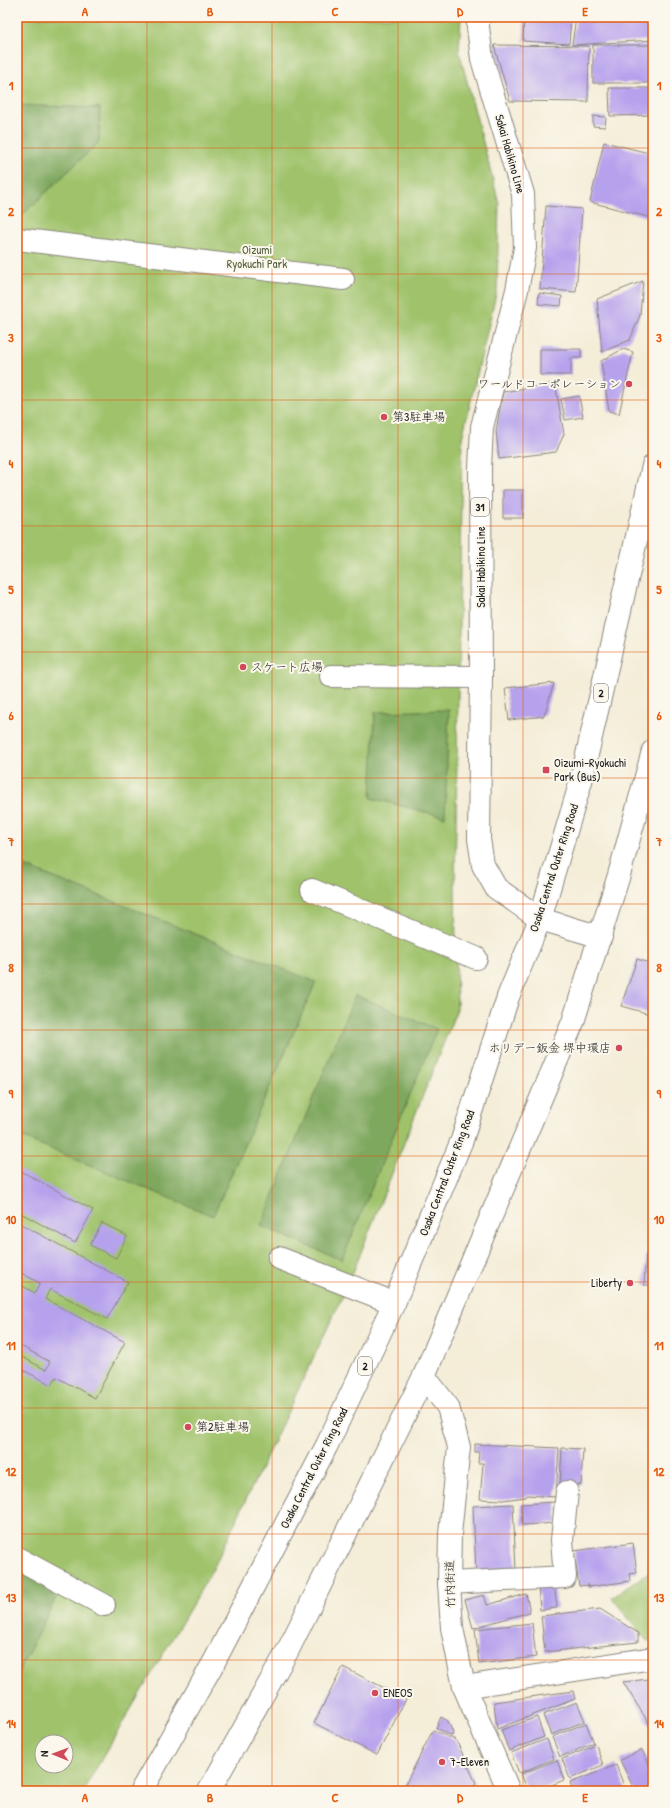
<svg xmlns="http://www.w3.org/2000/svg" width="670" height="1808" font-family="'Patrick Hand','Klee One',sans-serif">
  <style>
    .green { fill: #9fc26b; stroke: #5e6f44; fill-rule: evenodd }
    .forest { fill: #7fa85f; stroke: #4e623e }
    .building { fill: #b6a1ed }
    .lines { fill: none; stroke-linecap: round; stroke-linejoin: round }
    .minor-casing { stroke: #88847a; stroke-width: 24 }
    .major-casing { stroke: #88847a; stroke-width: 24 }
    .minor { stroke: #fff; stroke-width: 22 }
    .major { stroke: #fff; stroke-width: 22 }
    .grid { fill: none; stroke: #e8590c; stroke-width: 1; stroke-opacity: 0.55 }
    .poi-dot { fill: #d1495b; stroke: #fbf7ec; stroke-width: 1.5 }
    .labels { text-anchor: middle; stroke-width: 4; stroke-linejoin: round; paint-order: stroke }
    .shield { fill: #fbf7ec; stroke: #5f5e5a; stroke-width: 1 }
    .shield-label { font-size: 11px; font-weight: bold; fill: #1c1c1c }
    .street-label { font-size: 12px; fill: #1c1c1c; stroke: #fbf7ec }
    .park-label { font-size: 12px; fill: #505e3c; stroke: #fbf7ec }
    .poi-label { font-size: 12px; fill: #1c1c1c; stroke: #fbf7ec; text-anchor: start }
    .neatline { fill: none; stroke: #e8590c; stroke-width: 1.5 }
    .grid-label { font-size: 13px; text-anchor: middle; font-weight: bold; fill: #e8590c }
  </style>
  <rect width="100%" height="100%" fill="#fbf7ec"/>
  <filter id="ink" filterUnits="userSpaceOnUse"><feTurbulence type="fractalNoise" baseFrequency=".025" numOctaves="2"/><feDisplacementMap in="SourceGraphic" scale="8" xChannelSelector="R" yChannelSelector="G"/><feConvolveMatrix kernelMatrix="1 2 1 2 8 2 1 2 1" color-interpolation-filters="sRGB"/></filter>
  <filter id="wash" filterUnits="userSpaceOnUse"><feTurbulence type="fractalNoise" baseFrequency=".012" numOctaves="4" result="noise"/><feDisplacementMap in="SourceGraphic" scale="16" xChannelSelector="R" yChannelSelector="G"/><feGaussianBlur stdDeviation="0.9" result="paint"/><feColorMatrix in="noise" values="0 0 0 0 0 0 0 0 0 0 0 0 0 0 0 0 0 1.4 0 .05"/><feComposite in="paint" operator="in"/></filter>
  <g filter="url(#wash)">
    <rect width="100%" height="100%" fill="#f4edd8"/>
    <g class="green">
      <path d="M17 17H461L459 51 499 203 497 290 462 438 455 888 457 1009 348 1285 213 1569 84 1789 78 1791H17ZM42 1742H66V1766H42Z"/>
      <polygon points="653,1569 653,1640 647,1641 612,1598"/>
    </g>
    <g class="forest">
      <polygon points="17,105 100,108 99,142 17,220"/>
      <polygon points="449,710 445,817 371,798 375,712"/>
      <polygon points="17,863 316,982 213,1216 17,1135"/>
      <polygon points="355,995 437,1029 342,1260 261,1226"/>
      <polygon points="17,1567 60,1590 17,1675"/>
    </g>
    <g id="blocks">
      <g class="building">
        <polygon points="524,17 571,17 569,44 523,41"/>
        <polygon points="576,17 616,17 653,22 653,40 572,45"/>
        <polygon points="494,45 589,46 588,102 510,101"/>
        <rect x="593" y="45" width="60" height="38"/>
        <polygon points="609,88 653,88 653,115 610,116"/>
        <polygon points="593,116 606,117 605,127 593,126"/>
        <polygon points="604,142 653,154 652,218 590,202"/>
        <polygon points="546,206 582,209 576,292 540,289"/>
        <polygon points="643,281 640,315 630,340 602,352 597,299"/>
        <polygon points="539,293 562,296 561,306 538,304"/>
        <polygon points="540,349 581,349 581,358 571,358 571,375 540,375"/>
        <polygon points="623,349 633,352 619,414 609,411 601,361"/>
        <polygon points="555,383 564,434 556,452 499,459 496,431 503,392"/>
        <polygon points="579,396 583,417 565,420 561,399"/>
        <rect x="503" y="490" width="20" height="28"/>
        <polygon points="554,683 544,716 509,720 505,688"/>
        <polygon points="637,959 653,964 653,1015 621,1006"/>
        <polygon points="17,1169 93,1210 75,1243 17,1211"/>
        <polygon points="17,1222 128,1282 107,1319 50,1289 45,1299 125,1342 95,1398 56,1377 52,1385 17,1367 17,1354 46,1370 50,1362 17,1344 17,1283 35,1293 40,1283 17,1271"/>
        <polygon points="102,1223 127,1236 116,1258 90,1245"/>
        <polygon points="646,1255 653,1255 653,1285 644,1285"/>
        <polygon points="475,1444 559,1448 556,1497 527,1495 526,1497 503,1500 480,1499 483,1463 478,1463 479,1452 475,1452"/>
        <polygon points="562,1448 583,1449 581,1485 560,1484"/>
        <polygon points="556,1502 557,1523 522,1525 521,1504"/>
        <polygon points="513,1504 516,1571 476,1573 473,1506"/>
        <polygon points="633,1543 637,1573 629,1574 630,1581 588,1587 588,1585 579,1586 574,1551"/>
        <polygon points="554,1585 557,1608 540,1610 538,1586"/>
        <polygon points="526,1594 530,1612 473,1628 465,1600 484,1595 487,1605"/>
        <polygon points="600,1609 638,1633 638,1642 545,1652 541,1616"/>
        <polygon points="532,1623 536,1657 479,1664 475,1629"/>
        <polygon points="343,1667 406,1699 377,1755 314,1723"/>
        <polygon points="649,1679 653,1686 653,1730 623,1682"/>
        <polygon points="573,1691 575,1699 497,1729 494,1702"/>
        <polygon points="577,1702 585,1721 551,1735 543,1715"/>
        <polygon points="441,1717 448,1721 453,1733 452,1736 436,1728"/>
        <polygon points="537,1717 544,1737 509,1751 501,1730"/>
        <polygon points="586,1723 594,1743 560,1757 552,1737"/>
        <polygon points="433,1730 456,1740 476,1783 472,1791 402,1791"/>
        <polygon points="547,1739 554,1759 519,1773 511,1753"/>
        <polygon points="596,1745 603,1765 570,1779 562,1759"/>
        <polygon points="642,1750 653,1772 653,1791 635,1791 620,1760"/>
        <polygon points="557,1760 564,1780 537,1791 528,1791 521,1774"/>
        <polygon points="616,1765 626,1791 573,1791 570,1783"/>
      </g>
    </g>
  </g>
  <g filter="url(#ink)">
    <use href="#blocks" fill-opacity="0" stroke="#88847a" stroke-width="1"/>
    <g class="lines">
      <defs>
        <g id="minor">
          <polyline points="17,239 343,279"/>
          <polyline points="331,676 481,677"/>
          <polyline points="312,890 476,958"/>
          <polyline points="279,1258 394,1303"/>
          <polyline points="424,1376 448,1407 459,1447 450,1534 449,1583 452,1628 464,1687 509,1791"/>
          <polyline points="17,1558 104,1605"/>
          <polyline points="449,1583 565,1577 562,1540 567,1492"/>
          <polyline points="464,1687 653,1658"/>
        </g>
        <g id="major">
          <polyline points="478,17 478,27 482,59 523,194 525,248 517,290 482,427 480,468 481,677 479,839 483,865 496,888 540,919 601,937"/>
          <polyline points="141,1791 214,1662 327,1445 394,1303 462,1140 508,997 540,919 581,781 653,466"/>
          <polyline points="209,1791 288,1650 424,1376 573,1022 619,875 653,751"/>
        </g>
      </defs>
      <use href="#minor" class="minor-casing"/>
      <use href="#major" class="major-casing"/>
      <use href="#minor" class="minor"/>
      <use href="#major" class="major"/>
    </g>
  </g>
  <path class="grid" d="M147 17V1791M272 17V1791M398 17V1791M523 17V1791M17 148H653M17 274H653M17 400H653M17 526H653M17 652H653M17 778H653M17 904H653M17 1030H653M17 1156H653M17 1282H653M17 1408H653M17 1534H653M17 1660H653"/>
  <g class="poi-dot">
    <circle cx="629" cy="384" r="4"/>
    <circle cx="384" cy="417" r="4"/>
    <circle cx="243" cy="667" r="4"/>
    <rect x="542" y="766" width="8" height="8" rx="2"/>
    <circle cx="619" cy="1048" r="4"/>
    <circle cx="630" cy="1283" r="4"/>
    <circle cx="188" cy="1427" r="4"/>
    <circle cx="375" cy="1693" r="4"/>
    <circle cx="442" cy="1762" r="4"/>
  </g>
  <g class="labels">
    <g class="shield">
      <rect x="471" y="498" width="18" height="18" rx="3"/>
      <rect x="594" y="684" width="14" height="18" rx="3"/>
      <rect x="358" y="1357" width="14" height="18" rx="3"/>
    </g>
    <g class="shield-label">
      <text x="480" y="511">31</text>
      <text x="601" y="697">2</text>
      <text x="365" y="1370">2</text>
    </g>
    <g class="street-label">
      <text transform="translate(510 154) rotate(74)" y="4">Sakai Habikino Line</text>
      <text transform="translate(481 567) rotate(-90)" y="4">Sakai Habikino Line</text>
      <text transform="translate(554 868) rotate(-72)" y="4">Osaka Central Outer Ring Road</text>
      <text transform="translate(447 1173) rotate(-69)" y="4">Osaka Central Outer Ring Road</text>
      <text transform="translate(314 1468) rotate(-63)" y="4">Osaka Central Outer Ring Road</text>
      <text transform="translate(450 1584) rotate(-91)" y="4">竹内街道</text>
    </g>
    <g class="park-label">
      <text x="257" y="254">Oizumi<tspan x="257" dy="14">Ryokuchi Park</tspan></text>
    </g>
    <g class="poi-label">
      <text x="621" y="388" text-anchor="end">ワールドコーポレーション</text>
      <text x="392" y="421">第3駐車場</text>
      <text x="251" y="671">スケート広場</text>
      <text x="554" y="767">Oizumi-Ryokuchi<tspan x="554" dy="14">Park (Bus)</tspan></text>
      <text x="611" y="1052" text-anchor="end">ホリデー鈑金 堺中環店</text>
      <text x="622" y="1287" text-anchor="end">Liberty</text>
      <text x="196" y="1431">第2駐車場</text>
      <text x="383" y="1697">ENEOS</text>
      <text x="450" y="1766">7-Eleven</text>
    </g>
  </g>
  <rect width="670" height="1808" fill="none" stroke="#fbf7ec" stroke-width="44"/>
  <g transform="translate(54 1754) rotate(271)"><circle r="19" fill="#fbf7ec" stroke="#a29f99"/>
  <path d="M0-3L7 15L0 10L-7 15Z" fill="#d1495b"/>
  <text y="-6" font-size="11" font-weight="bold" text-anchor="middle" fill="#1c1c1c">N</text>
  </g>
  <rect x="22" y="22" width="626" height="1764" class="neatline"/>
  <g class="grid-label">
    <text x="85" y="16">A</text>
    <text x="210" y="16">B</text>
    <text x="335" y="16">C</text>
    <text x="460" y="16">D</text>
    <text x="585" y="16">E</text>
    <text x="11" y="90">1</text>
    <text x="659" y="90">1</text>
    <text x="11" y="216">2</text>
    <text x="659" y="216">2</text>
    <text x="11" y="342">3</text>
    <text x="659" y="342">3</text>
    <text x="11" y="468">4</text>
    <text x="659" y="468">4</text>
    <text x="11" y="594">5</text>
    <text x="659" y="594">5</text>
    <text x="11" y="720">6</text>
    <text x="659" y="720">6</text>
    <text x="11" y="846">7</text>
    <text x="659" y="846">7</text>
    <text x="11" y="972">8</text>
    <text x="659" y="972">8</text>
    <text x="11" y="1098">9</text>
    <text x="659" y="1098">9</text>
    <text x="11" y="1224">10</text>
    <text x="659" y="1224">10</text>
    <text x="11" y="1350">11</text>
    <text x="659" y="1350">11</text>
    <text x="11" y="1476">12</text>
    <text x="659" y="1476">12</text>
    <text x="11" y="1602">13</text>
    <text x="659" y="1602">13</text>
    <text x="11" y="1728">14</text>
    <text x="659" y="1728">14</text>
    <text x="85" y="1802">A</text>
    <text x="210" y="1802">B</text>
    <text x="335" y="1802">C</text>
    <text x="460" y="1802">D</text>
    <text x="585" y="1802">E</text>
  </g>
</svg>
